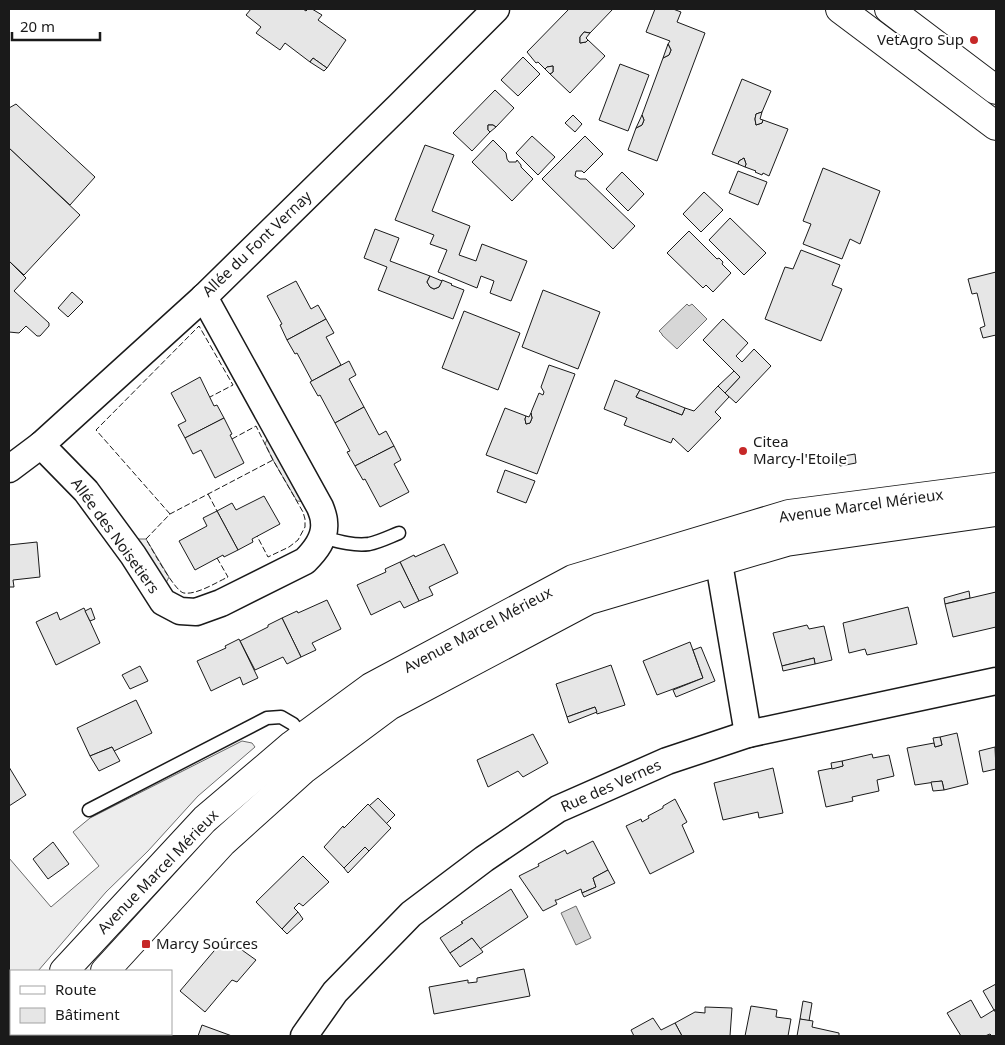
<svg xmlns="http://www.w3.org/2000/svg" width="1005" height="1045" font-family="'Noto Sans',sans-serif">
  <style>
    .built { fill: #ededed; stroke: #6a6a6a }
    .water { fill: #d7d7d7; stroke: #6a6a6a }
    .building { fill: #e6e6e6; stroke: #1a1a1a }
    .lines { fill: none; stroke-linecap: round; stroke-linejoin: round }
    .service-casing { stroke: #1a1a1a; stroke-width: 15 }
    .minor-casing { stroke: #1a1a1a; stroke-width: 29 }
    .secondary-casing { stroke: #1a1a1a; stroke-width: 30 }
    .service { stroke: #fff; stroke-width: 12 }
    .minor { stroke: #fff; stroke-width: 26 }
    .secondary { stroke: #fff; stroke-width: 28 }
    .fence { stroke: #1a1a1a; stroke-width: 1; stroke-dasharray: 6 2.5; stroke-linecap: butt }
    .poi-dot { fill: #c62828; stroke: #fff; stroke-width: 2 }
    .labels { text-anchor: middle; stroke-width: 4; stroke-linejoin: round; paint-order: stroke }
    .poi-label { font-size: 15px; fill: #1a1a1a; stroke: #fff; text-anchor: start }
    .street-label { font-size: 15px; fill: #1a1a1a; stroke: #fff }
  </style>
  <rect width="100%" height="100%" fill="#fff"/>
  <g class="built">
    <polygon points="270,433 307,502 297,501 273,460 265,444"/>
    <polygon points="137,539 146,539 169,577 164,587"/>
    <polygon points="242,741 252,743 255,747 198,796 148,851 106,892 38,971 11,971 11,1002 9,1004 9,858 51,907 99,866 73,832 90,818"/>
  </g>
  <g class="water">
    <polygon points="687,304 689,306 692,304 707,319 677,349 662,335 662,334 659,331"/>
    <polygon points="576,906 591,938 576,945 561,913"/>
  </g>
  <g class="building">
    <polygon points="251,9 303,9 306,11 308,9 312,9 322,15 318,20 346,40 327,68 313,58 310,62 285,43 280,50 256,33 261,27 246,15"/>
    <polygon points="569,9 613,9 590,33 584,32 580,37 580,43 586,42 588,40 605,56 570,93 550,74 553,72 553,66 547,67 545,69 538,62 536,63 527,52"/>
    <polygon points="655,9 673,9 681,12 677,22 705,33 657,161 628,150 636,128 642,125 644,120 642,115 663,58 669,55 671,50 668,44 670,41 646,32"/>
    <polygon points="584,32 590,33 586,38 588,40 586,42 580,43 580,37"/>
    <polygon points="668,44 671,50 669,55 663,58"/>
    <polygon points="523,57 540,74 518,96 501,80"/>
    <polygon points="313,58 327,68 324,71 310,62"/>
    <polygon points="620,64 649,75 628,131 599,120"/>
    <polygon points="553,66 553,72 550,74 545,69 547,67"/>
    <polygon points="742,79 771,91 762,112 756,114 755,119 756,125 762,123 763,120 788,129 769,176 763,173 762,175 755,172 756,171 745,167 746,164 744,158 739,161 738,164 712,154"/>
    <polygon points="495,90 514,108 496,127 493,125 488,125 488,130 490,132 472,151 453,133"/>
    <polygon points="16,104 95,177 70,205 9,148 9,108"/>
    <polygon points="762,112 760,119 763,120 762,123 756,125 755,119 756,114"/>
    <polygon points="573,115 582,124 575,132 565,123"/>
    <polygon points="642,115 644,120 642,125 636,128"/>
    <polygon points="488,125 493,125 496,127 490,132 488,130"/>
    <polygon points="532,136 555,157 538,175 516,153"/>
    <polygon points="585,136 603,154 584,173 582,171 576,171 575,176 580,179 586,179 635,226 613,249 542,179"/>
    <polygon points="493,140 506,153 507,159 509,162 516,162 517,160 521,165 521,167 533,179 512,201 472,162"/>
    <polygon points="425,145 454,155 432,211 470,226 459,255 476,261 482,244 527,261 511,301 490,293 494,281 481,276 477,288 438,272 447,250 430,244 434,235 395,220"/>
    <polygon points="9,148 80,215 24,275 9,261"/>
    <polygon points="744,158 746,164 745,167 738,164 739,161"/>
    <polygon points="823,168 880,191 860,244 850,239 842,259 803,244 811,224 803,221"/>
    <polygon points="738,171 767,182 758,205 729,193"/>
    <polygon points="622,172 644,194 628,211 606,189"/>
    <polygon points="704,192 723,210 701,232 683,214"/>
    <polygon points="730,218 766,253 744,275 709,240"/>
    <polygon points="375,229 399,238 390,261 430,276 427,282 430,287 434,289 439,287 442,280 452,284 451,285 464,290 453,319 378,290 387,267 364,258"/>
    <polygon points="689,231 717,259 719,258 723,262 722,264 731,273 713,292 706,285 703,288 667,253"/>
    <polygon points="801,250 840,265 832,285 842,289 821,341 765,319 785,267 793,269"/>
    <polygon points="9,261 26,278 14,291 49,323 49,326 40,336 37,336 26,326 19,333 9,332"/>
    <polygon points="996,272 996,335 983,338 980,328 985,326 977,293 972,294 968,279"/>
    <polygon points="430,276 442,281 439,287 434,289 430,287 427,282"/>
    <polygon points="296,281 311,309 318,305 326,319 287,340 280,325 282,324 267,296"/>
    <polygon points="543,290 600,312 578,369 522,347"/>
    <polygon points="72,292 83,302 68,317 58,308"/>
    <polygon points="464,311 520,333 498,390 442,368"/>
    <polygon points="326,319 334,333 326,337 341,365 312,381 297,353 295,354 287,340"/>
    <polygon points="723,319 748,343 736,356 742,362 754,349 771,366 736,403 725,393 740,377 703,340"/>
    <polygon points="349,361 356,375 349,379 364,407 335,423 320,395 318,396 310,382"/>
    <polygon points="549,365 575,374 537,474 486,455 505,408 526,416 525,419 526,424 530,423 532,418 531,413 532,410 539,393 543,395 544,392 541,387"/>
    <polygon points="734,371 740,377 725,393 718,386"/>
    <polygon points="200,377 214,406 217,405 224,418 185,438 178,425 186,421 171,393"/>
    <polygon points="615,380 640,390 636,397 682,415 685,408 694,411 718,386 729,397 715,412 721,418 688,452 673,438 671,443 624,425 627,418 604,409"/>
    <polygon points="640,390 685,408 682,415 636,397"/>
    <polygon points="364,407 379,435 386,431 394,446 355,466 347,452 350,451 335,423"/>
    <polygon points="531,413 532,418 530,423 526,424 525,419 526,416 529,417"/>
    <polygon points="224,418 232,434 230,435 244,463 215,478 201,450 193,454 185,438"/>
    <polygon points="394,446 401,460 394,464 409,492 380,507 365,479 363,480 355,466"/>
    <polygon points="855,454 856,463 840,466 838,457"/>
    <polygon points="505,470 535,481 526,503 497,492"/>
    <polygon points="264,496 280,524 252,539 253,542 238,550 217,511 232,503 236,510"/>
    <polygon points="217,511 238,550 224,557 223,555 195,570 179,541 207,526 203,518"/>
    <polygon points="37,542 40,577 13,580 14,587 9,587 9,545"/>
    <polygon points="444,544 458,573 429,587 433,595 419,601 400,562 414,555 415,557"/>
    <polygon points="400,562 419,601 404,608 400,601 371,615 357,585 386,572 385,569"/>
    <polygon points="969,591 970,598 945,604 944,598"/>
    <polygon points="996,592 996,627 953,637 945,604"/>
    <polygon points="327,600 341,629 312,643 316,650 301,657 282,618 297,611 298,613"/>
    <polygon points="908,607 917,644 867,655 865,649 849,653 843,623"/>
    <polygon points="84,608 100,643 56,665 36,622 57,612 60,620"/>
    <polygon points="91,608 95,619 90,621 85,611"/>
    <polygon points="282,618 301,657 287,664 283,657 255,670 240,641 268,627 268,625"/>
    <polygon points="807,625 809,629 824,626 832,660 815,664 814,658 782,666 773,633"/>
    <polygon points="239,639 258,678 243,685 240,677 211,691 197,661 226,648 225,646"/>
    <polygon points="690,642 703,678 657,695 643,661"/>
    <polygon points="701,647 715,681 676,697 673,690 703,678 693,650"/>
    <polygon points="814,658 815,664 783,671 782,666"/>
    <polygon points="611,665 625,705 597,714 595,707 567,717 556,684"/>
    <polygon points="140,666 148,681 130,689 122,675"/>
    <polygon points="136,700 152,733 114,751 112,747 90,756 77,728"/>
    <polygon points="595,707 597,712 569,723 567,717"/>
    <polygon points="957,733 968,784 944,790 942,781 915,785 907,748 934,743 935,747 942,745 940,737"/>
    <polygon points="533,734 548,763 523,777 518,771 488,787 477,760"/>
    <polygon points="940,737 942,745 935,747 933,738"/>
    <polygon points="112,747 120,761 99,771 90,756"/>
    <polygon points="995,747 996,769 983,772 979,751"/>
    <polygon points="872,754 873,758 889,755 894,776 877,780 879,791 852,797 853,801 826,807 818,771 843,766 842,761"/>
    <polygon points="842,761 843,766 832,769 831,763"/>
    <polygon points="9,767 26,795 9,806"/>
    <polygon points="773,768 783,813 759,818 758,812 723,820 714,783"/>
    <polygon points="942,781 944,790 933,791 931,782"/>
    <polygon points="378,798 395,815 386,824 369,806"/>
    <polygon points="675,799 687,822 682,825 694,852 650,874 626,826 641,819 642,822 649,818 648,816 663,808 663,806"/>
    <polygon points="368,804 391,828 369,851 365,847 344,868 324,847 343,826 344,828"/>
    <polygon points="593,841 608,870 593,878 596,887 582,893 581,889 557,900 555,900 557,904 543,911 519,876 539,866 538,864 565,850 567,854"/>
    <polygon points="53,842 69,864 48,879 33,859"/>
    <polygon points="365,847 369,851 348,873 344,868"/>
    <polygon points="303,856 329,882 303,906 299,903 294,908 298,912 282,929 256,902"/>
    <polygon points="608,870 615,883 584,897 582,893 596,887 593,878"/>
    <polygon points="511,889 528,917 480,949 472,938 450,953 440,938 463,923 461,922"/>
    <polygon points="298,912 303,919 287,934 282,929"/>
    <polygon points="225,938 256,960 237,982 232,980 205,1012 180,991"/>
    <polygon points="472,938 483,952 460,967 450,953"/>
    <polygon points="524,969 530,996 434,1014 429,987 468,980 468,983 477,982 477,978"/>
    <polygon points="996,984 996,1009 994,1010 983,991"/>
    <polygon points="971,1000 981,1018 994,1010 996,1013 996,1036 992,1036 990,1034 985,1036 961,1036 947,1013"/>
    <polygon points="803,1001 812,1003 809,1021 800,1019"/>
    <polygon points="751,1006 777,1010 776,1017 791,1019 788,1036 745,1036"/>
    <polygon points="705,1007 732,1008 730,1036 682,1036 675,1023 695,1012 705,1013"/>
    <polygon points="653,1018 661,1030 675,1023 682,1036 634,1036 631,1030"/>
    <polygon points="800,1019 813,1021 812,1027 839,1033 839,1036 797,1036"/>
    <polygon points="202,1025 232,1036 198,1036"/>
  </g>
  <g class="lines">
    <defs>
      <g id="service">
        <path d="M322 537C337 541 353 546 369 544 379 542 389 537 399 533"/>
        <polyline points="89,810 267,718 281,717 293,724 303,737"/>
      </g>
      <g id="minor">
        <path d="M41 445 86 491 133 555 163 602 180 611 196 612 221 603 305 561C315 551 326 538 324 522 324 517 322 512 320 507L204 297"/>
        <polyline points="9,469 41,445 204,297 399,106 496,9"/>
        <polyline points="718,562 721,575 748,734"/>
        <polyline points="304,1036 335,992 411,914 484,859 558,809 667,761 748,734 996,681"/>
      </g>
      <g id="secondary">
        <polyline points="840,9 996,126"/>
        <polyline points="889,9 996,90"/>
        <polyline points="64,971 205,819 292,745 371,687 573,579 789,514 996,487"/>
        <polyline points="105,971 223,842 303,770 389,706 589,600 786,542 996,512"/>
        <polyline points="9,1036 11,1033"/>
        <polyline points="47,1036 49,1034"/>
      </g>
    </defs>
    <use href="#service" class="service-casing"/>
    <use href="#minor" class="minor-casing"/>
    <use href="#secondary" class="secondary-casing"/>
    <use href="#service" class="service"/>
    <use href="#minor" class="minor"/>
    <use href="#secondary" class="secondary"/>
    <g class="fence">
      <polyline points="232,439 256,426 273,460 303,512 305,519 305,527 298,540 289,547 268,557 257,536"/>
      <polyline points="208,494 217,511"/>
      <polyline points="170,514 96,430 199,326 233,385 210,397"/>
      <path d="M217 558 228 577C217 582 197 595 184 593 175 592 152 549 146 539L170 514 273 460"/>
    </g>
  </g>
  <g class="poi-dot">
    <circle cx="974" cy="40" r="5"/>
    <circle cx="743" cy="451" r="5"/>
    <rect x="141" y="939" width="10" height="10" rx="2.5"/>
  </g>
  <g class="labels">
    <g class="poi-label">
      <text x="964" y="45" text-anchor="end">VetAgro Sup</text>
      <text x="753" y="447">Citea<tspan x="753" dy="17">Marcy-l'Etoile</tspan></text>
      <text x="156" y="949">Marcy Sources</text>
    </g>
    <g class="street-label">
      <text transform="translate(257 244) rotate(-44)" y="5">Allée du Font Vernay</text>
      <text transform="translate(861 506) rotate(-8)" y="5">Avenue Marcel Mérieux</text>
      <text transform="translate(115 536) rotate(54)" y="5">Allée des Noisetiers</text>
      <text transform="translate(478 630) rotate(-28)" y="5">Avenue Marcel Mérieux</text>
      <text transform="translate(611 786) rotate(-24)" y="5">Rue des Vernes</text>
      <text transform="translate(158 872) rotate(-46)" y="5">Avenue Marcel Mérieux</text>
    </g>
  </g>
  <rect width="1005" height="1045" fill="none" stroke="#1a1a1a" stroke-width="20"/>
  <rect x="10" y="970" width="162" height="65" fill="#ffffff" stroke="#a3a3a3"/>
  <rect x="20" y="986" width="25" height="8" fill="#ffffff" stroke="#a3a3a3"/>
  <text x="55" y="995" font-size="15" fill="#1a1a1a">Route</text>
  <rect x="20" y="1008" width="25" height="15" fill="#e6e6e6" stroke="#a3a3a3"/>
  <text x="55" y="1020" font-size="15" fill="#1a1a1a">Bâtiment</text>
  <path d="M12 32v8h88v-8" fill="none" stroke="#1a1a1a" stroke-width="2.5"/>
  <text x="20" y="32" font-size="15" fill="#1a1a1a" stroke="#ffffff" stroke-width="4" paint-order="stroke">20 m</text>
</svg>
